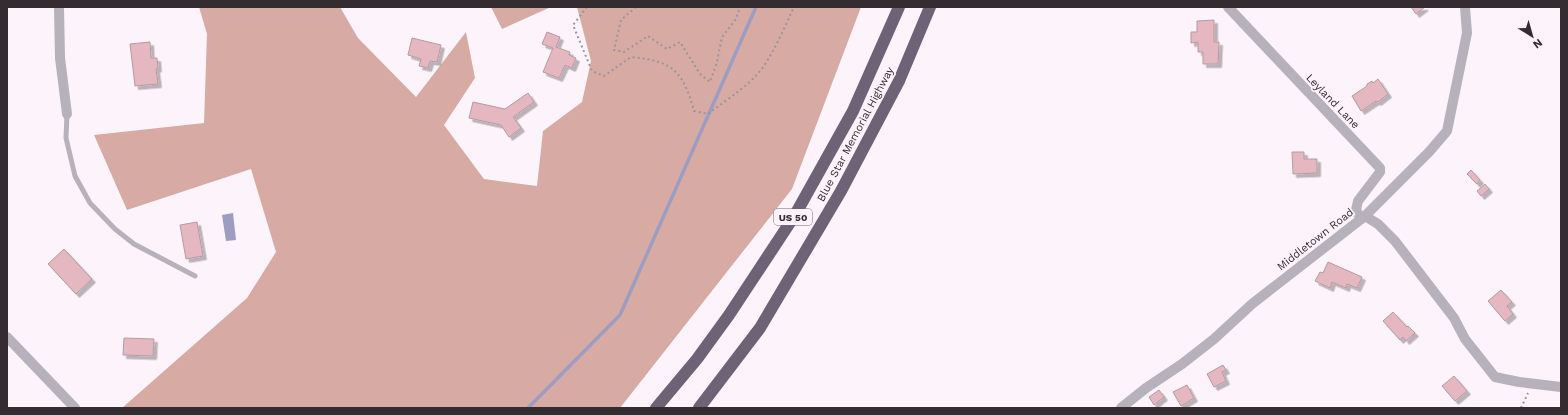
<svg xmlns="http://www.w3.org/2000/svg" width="1568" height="415" font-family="'Work Sans',sans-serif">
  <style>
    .forest { fill: #d7aba4 }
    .water { fill: #9c9dc1 }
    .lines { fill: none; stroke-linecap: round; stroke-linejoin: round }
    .stream { stroke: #9c9dc1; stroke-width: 3.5 }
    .building { fill: #e4b7c1; stroke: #b79aa1; filter: url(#shadow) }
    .path { stroke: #9d949a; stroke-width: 2; stroke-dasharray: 2 3; stroke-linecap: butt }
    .lane { stroke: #b6b1bb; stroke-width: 5 }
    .street { stroke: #b6b1bb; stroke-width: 10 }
    .highway { stroke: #6e6277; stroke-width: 12 }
    .labels { text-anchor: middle; stroke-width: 3.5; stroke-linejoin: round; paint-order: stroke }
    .shield { fill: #fdf3fa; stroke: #71686e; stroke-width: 1 }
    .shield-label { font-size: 10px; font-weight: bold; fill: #352c32 }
    .street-label { font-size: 11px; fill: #352c32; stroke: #fdf3fa }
  </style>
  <defs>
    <filter id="shadow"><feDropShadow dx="3.5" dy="3.5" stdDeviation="0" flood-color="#0004"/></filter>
  </defs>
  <rect width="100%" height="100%" fill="#fdf3fa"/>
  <g class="forest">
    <polygon points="199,7 340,7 358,38 416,97 466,32 475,78 444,125 484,179 537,186 543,131 582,102 591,61 577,7 861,7 792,189 620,408 122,408 247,298 276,252 251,169 127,210 94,135 204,123 207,34"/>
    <polygon points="491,7 551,7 502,29"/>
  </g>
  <polygon class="water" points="233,213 236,240 226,241 222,215"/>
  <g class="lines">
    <polyline class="stream" points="528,408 620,315 756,7"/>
  </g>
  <g class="building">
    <polygon points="1411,7 1425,7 1416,14"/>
    <polygon points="1214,20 1214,42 1219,42 1218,64 1203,64 1203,52 1198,52 1198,42 1191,43 1191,32 1197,32 1197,21"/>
    <polygon points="547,32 560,37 556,47 570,52 569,55 576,58 572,68 565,65 559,78 543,72 553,48 542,44"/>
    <polygon points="412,38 441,45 437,62 430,61 428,68 419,66 421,59 408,55"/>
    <polygon points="150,42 151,58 157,58 158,68 156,69 158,84 135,86 130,44"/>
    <polygon points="1378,79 1388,94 1378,102 1376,101 1361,111 1352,96 1367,86 1367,84 1372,81 1373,83"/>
    <polygon points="528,93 534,102 513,117 521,128 509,137 501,125 469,118 473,102 505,109"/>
    <polygon points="1292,152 1304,152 1304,159 1317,159 1317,173 1293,174"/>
    <polygon points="1471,170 1480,180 1477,184 1467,174"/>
    <polygon points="1485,184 1489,189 1481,196 1477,191"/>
    <polygon points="197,222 203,256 186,259 180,225"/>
    <polygon points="64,249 92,279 76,294 48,264"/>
    <polygon points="1328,262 1362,277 1357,288 1347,284 1346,288 1332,282 1330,288 1315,281 1320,272 1323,273"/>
    <polygon points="1501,290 1512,302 1507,306 1513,314 1505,321 1488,301"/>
    <polygon points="1393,312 1407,327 1408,326 1415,333 1406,341 1403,337 1400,340 1383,321"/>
    <polygon points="124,338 154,339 153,356 123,355"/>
    <polygon points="1223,365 1226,370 1222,372 1226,381 1214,387 1207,374"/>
    <polygon points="1454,376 1467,391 1455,401 1442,386"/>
    <polygon points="1187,385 1194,398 1181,406 1173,392"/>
    <polygon points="1159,390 1164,397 1154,405 1149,397"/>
  </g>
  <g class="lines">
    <g class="path">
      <path d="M587 7 573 25 592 71 604 76 631 57C673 61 683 71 694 111L708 114C726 100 747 87 761 70 775 51 784 28 794 7"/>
      <polyline points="636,7 621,20 614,50 624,52 648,36 667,49 680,42 700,74 710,82 717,62 722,37 736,19 740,7"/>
      <polyline points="1521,408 1528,393"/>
    </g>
    <polyline class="lane" points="67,114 66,138 75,176 90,203 115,229 134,244 195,276"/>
    <g class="street">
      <polyline points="59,7 60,58 67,114"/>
      <polyline points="1228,7 1380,168 1380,172 1358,201 1356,210 1361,219"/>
      <polyline points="1365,216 1378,224 1395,241 1454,318 1465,339 1495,377 1519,382 1561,387"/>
      <polyline points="7,337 75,408"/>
      <polyline points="1121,408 1146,388 1182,364 1214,339 1252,304 1365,216 1429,152 1447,131 1467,33 1465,7"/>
    </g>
    <g class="highway">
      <polyline points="656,408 697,359 729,315 795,215 853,111 899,7"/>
      <polyline points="699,408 760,328 841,191 899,81 930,7"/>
    </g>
  </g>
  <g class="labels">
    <rect class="shield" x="774" y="209" width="38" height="16" rx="3"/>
    <g class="shield-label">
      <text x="793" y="221">US 50</text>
    </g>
    <g class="street-label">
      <text transform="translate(1333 101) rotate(46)" y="4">Leyland Lane</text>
      <text transform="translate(855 134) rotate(-62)" y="4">Blue Star Memorial Highway</text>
      <text transform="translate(1315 239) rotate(-38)" y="4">Middletown Road</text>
    </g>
  </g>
  <rect width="1568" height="415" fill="none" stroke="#352c32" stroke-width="16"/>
  <g transform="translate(1532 36) rotate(143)" stroke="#fdf3fa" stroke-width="3" paint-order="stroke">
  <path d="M0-3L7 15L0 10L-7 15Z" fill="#352c32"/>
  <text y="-6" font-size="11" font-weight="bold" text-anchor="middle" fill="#352c32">N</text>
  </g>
</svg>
